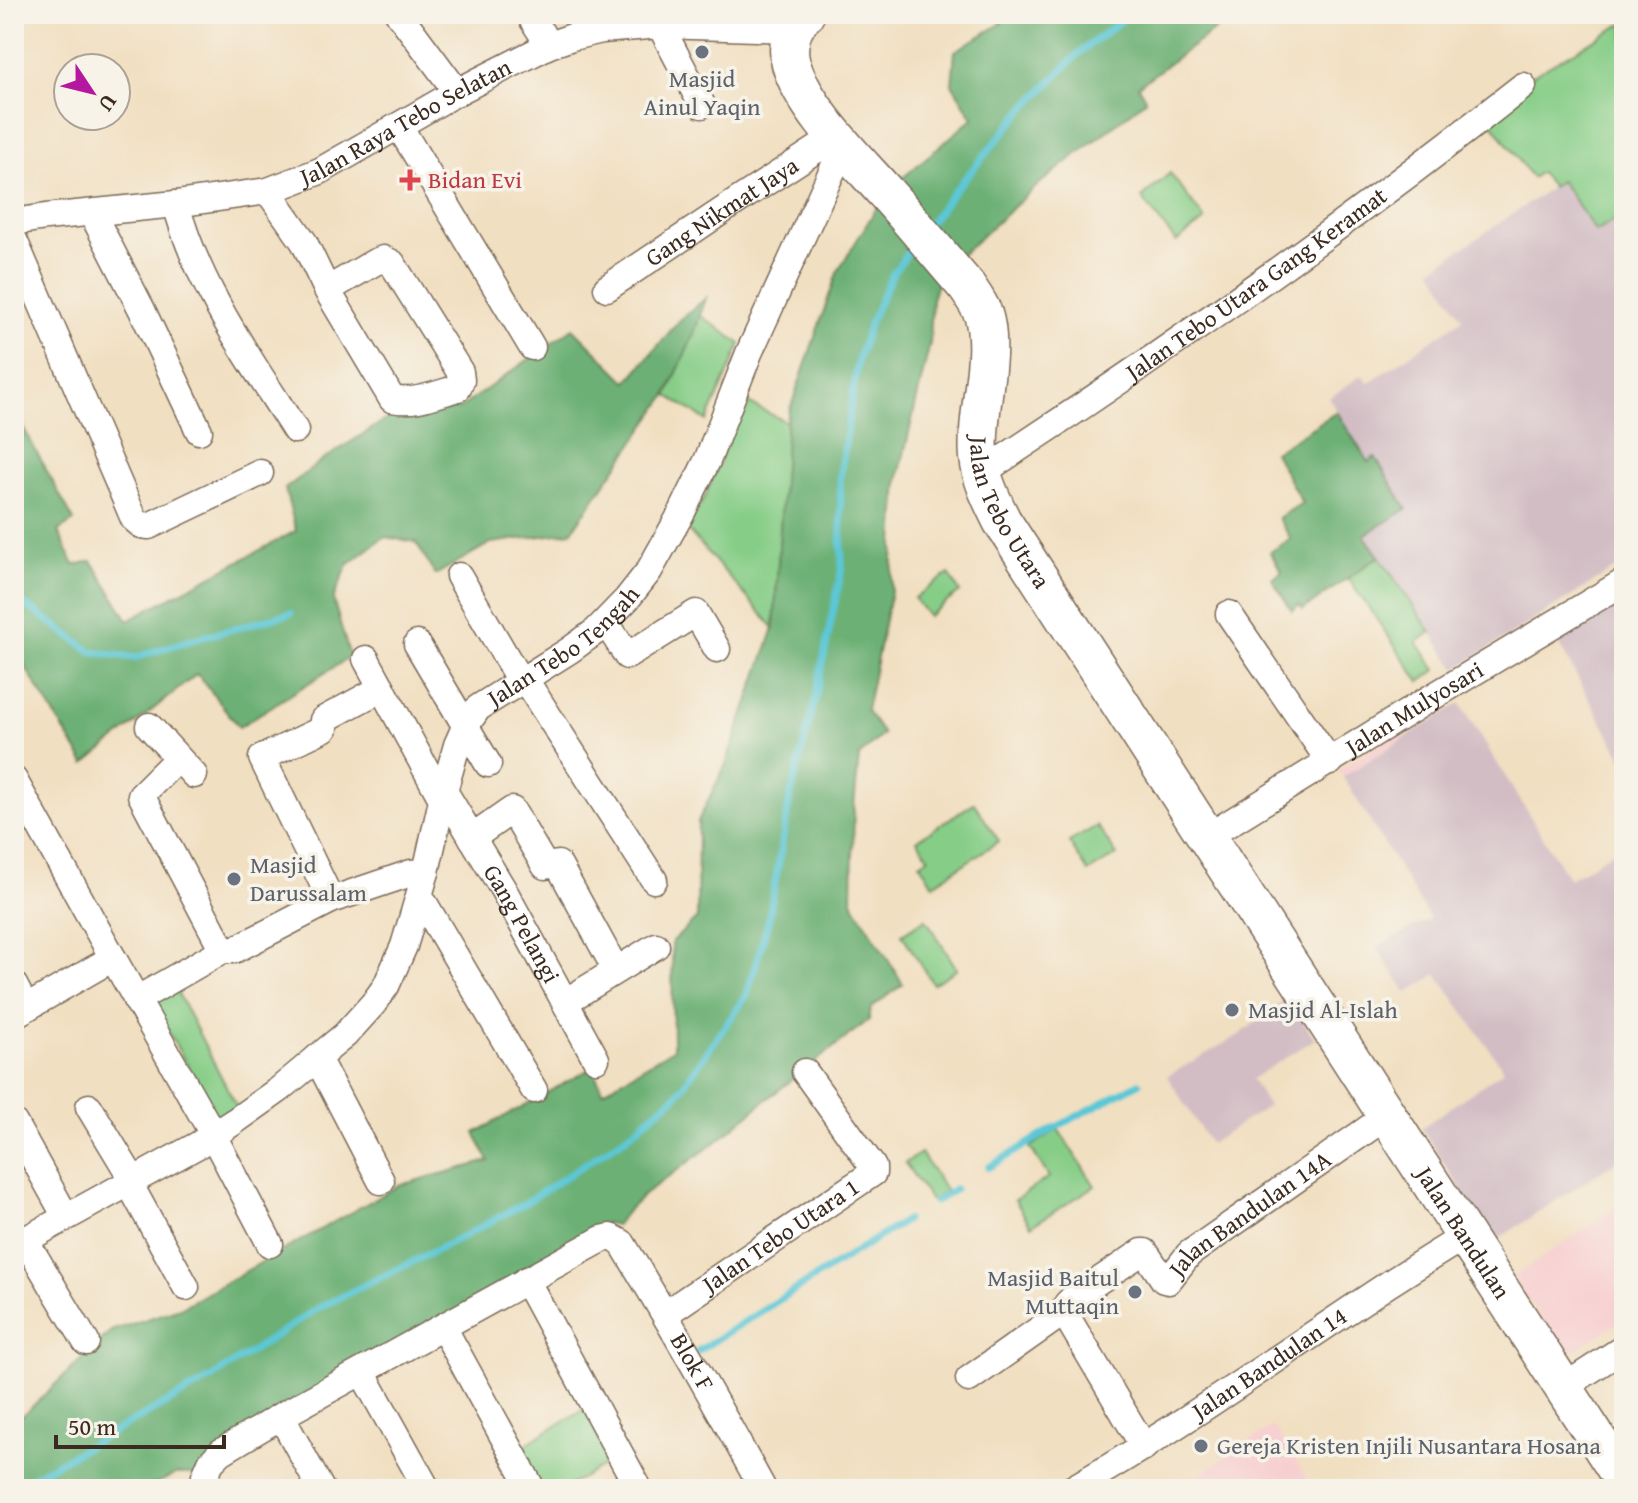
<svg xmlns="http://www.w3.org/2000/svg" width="1638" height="1503" font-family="'Gentium Book Plus',serif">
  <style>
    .built { fill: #f7cfd0 }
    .industrial { fill: #d2bdc5 }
    .green { fill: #86cd87; stroke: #607c52; stroke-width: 2 }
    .forest { fill: #6cb074; stroke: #546d49; stroke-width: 2 }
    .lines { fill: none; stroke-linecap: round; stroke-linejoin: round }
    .stream { stroke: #5cc7d6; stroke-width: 7 }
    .street-casing { stroke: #7b6957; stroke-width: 29 }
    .secondary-casing { stroke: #7b6957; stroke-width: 41 }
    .street { stroke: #fff; stroke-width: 26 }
    .secondary { stroke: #fff; stroke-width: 38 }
    .worship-dot { fill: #6b7280; stroke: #f7f3e8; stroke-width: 3 }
    .health-dot { fill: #e0444e; stroke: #f7f3e8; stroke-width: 3 }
    .labels { text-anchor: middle; stroke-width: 7; stroke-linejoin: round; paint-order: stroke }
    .worship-label { font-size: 24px; fill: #5b616d; stroke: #f7f3e8; text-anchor: start }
    .street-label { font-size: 24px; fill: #3b2a1e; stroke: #f7f3e8 }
    .health-label { font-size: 24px; fill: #be3a42; stroke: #f7f3e8; text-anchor: start }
  </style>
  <rect width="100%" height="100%" fill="#f7f3e8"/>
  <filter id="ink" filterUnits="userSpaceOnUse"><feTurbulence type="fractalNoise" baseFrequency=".0125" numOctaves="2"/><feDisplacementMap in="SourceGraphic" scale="16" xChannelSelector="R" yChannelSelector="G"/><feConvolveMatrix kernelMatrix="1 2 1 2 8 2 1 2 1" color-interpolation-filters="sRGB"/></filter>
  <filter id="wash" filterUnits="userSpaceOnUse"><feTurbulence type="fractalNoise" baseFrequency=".006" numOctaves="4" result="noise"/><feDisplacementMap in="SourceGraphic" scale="32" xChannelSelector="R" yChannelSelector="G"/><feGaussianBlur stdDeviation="1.8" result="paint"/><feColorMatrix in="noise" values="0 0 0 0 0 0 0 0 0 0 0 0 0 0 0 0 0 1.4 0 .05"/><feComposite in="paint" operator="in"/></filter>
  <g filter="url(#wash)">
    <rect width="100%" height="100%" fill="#f1dfc1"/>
    <g class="built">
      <polygon points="1401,731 1405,737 1343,777 1339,770"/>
      <polygon points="1624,1202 1624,1319 1566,1356 1513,1277"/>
      <polygon points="1273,1426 1314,1489 1178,1489 1247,1443"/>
    </g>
    <g class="industrial">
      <polygon points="1561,181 1596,232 1624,214 1624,563 1456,669 1364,535 1407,509 1374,457 1368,462 1329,398 1362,375 1368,383 1463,319 1432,269"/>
      <polygon points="1624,603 1624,761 1558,643"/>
      <polygon points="1460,703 1569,879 1624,845 1624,1156 1495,1241 1421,1128 1504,1070 1437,974 1407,993 1376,947 1430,919 1343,777"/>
      <polygon points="1288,998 1315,1039 1252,1079 1268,1106 1210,1144 1167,1076 1239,1035"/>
    </g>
    <g class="green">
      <polygon points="1624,23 1624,214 1596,232 1561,181 1552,187 1540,172 1532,178 1489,119 1524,80"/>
      <polygon points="1170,173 1205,220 1176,242 1142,198"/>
      <polygon points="700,315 741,344 707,421 667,395 693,336"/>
      <polygon points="744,401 787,422 774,628 686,528 705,497"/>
      <polygon points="1379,556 1431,632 1417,642 1436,670 1420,682 1348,578"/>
      <polygon points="949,574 960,592 928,616 914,598"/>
      <polygon points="974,803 999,841 933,884 920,864 929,857 917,840"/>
      <polygon points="1097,826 1117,855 1088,872 1069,842"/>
      <polygon points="926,919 957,969 933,984 902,934"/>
      <polygon points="174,986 237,1107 219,1118 215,1116 152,1002"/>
      <polygon points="1058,1129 1095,1186 1031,1226 1015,1200 1049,1177 1030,1147"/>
      <polygon points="921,1153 946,1191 931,1201 905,1163"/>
      <polygon points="586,1408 615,1459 563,1489 538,1489 516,1450"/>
    </g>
    <g class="forest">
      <polygon points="998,14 1256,14 1234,28 1227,21 1138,86 1146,100 1038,185 964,252 939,278 932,299 930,343 898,480 891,591 866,710 883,734 859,756 854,807 852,901 903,984 871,1008 869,1020 771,1096 716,1142 646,1193 627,1211 616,1225 606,1223 521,1272 195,1474 176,1474 145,1489 14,1489 14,1424 111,1331 180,1308 400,1185 489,1161 475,1133 592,1068 603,1091 673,1049 672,942 697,918 698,821 726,764 774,628 787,418 837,273 876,209 899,181 973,118 952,84 955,51 1002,23"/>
      <polygon points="706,298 693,336 667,395 571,532 491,543 435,575 416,542 384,537 348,565 333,599 350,657 239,727 197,674 85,764 14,649 14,431 23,427 74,521 58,531 74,565 92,561 128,620 296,531 285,489 323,460 396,413 441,412 460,408 573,328 627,382 679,321"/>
      <polygon points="1337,412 1368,462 1375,457 1407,509 1364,535 1379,556 1303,610 1299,605 1292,611 1272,579 1282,572 1270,552 1291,539 1278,518 1302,503 1274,452"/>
    </g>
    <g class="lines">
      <g class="stream">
        <polyline points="928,225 955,190 1022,111 1079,53 1130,14"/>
        <polyline points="14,603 26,605 92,652 135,658 177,644 291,613"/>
        <polyline points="989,1167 1051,1130 1139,1083"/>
        <polyline points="935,1202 955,1189"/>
        <polyline points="698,1351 906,1220"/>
        <polyline points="14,1487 203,1383 318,1308 455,1241 525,1203 625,1138 677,1095 747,995 768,922 790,798 815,700 842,568 840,477 858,360 870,322 893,273 914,245"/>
      </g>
    </g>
  </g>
  <g filter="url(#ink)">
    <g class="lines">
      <defs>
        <g id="street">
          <polyline points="399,14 457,92"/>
          <polyline points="529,14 549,45"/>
          <polyline points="660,25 702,105"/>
          <polyline points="399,126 532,347"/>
          <path d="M268 191 304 242 327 290 392 399C413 404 437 394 458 388L461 380 460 372 392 263 383 259 375 262 327 290"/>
          <path d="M176 204C198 287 249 358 295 430"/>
          <polyline points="92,213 142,310 199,431"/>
          <path id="s1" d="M14 222 46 217 176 204 268 191 320 171 457 92 549 45 572 37 602 30 660 25 792 29"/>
          <polyline points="14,240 134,519 141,525 149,526 260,473"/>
          <path id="s2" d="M607 288 725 209 837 136"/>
          <path id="s3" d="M981 473C1167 352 1349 223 1523 86"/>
          <polyline points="459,576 520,681"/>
          <polyline points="1229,614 1330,762"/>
          <polyline points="606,622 627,656 696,613 717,649"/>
          <polyline points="417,644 488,764"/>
          <polyline points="366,659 442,799"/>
          <polyline points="524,678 654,880"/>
          <polyline points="149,726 194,775"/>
          <polyline points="178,758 141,795 223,950"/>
          <polyline points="14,780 113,958 205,1120 270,1244"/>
          <path id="s4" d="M444 791 503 889 596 1059"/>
          <path id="s5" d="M1207 837 1424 702 1624 582"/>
          <polyline points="472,838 512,810 545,866 558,864 616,970"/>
          <polyline points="420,896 534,1090"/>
          <polyline points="331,900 262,758 325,728 323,720 382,688"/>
          <polyline points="14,985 26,1008"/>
          <polyline points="136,1000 223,950 234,950 331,900 411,873 426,872"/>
          <polyline points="565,1002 656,946"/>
          <polyline points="14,1015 113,958"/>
          <polyline points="317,1058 381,1181"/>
          <polyline points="89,1107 133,1180"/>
          <polyline points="14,1123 66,1217"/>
          <polyline points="129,1183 186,1287"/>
          <polyline points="25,1240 86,1342"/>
          <path id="s6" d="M14 1246 198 1145 235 1121 280 1089 317 1058 345 1035 373 1004 386 986 404 946 426 872 444 791 457 745 465 727 478 708 570 650 596 631 627 599 649 571 682 512 707 461 749 353 844 145"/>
          <polyline points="526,1280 639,1489"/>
          <polyline points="1064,1312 1144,1447"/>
          <path id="s7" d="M665 1314 873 1173V1167L805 1072"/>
          <polyline points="443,1327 532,1489"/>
          <polyline points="362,1372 427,1489"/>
          <path id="s8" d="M969 1379 1064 1312 1067 1304 1073 1298 1142 1252H1145L1164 1280 1168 1281 1189 1254 1388 1115"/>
          <polyline points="1564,1387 1624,1348"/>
          <polyline points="281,1416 321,1489"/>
          <path id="s9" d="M211 1489 205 1476 211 1462 221 1452 281 1416 602 1239 611 1237 622 1243C671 1324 718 1406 763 1489"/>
          <path id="s10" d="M1072 1489C1181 1427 1282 1354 1387 1285 1413 1268 1439 1252 1465 1236"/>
        </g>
        <g id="secondary">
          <path id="s11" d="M805 14C791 27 786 46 791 64 805 110 855 158 886 193 914 224 940 256 967 287 973 296 979 304 983 314 996 353 975 413 979 457 981 479 992 501 1002 521L1624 1481"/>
        </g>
      </defs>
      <use href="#street" class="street-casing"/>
      <use href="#secondary" class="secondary-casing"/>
      <use href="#street" class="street"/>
      <use href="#secondary" class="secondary"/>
    </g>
  </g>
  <g class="worship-dot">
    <circle cx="702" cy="52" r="8"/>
    <circle cx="234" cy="879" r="8"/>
    <circle cx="1232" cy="1010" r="8"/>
    <circle cx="1135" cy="1292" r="8"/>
    <circle cx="1201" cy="1446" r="8"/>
  </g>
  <path class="health-dot" d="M406 168h8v8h8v8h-8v8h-8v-8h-8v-8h8z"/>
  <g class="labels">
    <g class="worship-label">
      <text x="702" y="87" text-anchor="middle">Masjid<tspan x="702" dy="28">Ainul Yaqin</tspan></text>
      <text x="250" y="873">Masjid<tspan x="250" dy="28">Darussalam</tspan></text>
      <text x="1248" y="1018">Masjid Al-Islah</text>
      <text x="1119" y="1286" text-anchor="end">Masjid Baitul<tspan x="1119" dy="28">Muttaqin</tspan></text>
      <text x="1217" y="1454">Gereja Kristen Injili Nusantara Hosana</text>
    </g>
    <g class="street-label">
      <text dy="8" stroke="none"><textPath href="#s1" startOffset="410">Jalan Raya Tebo Selatan</textPath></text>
      <text dy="8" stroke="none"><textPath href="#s2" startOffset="138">Gang Nikmat Jaya</textPath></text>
      <text dy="8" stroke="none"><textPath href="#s3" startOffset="334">Jalan Tebo Utara Gang Keramat</textPath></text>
      <text dy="8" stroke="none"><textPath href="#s11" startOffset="578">Jalan Tebo Utara</textPath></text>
      <text dy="8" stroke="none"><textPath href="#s6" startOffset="858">Jalan Tebo Tengah</textPath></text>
      <text dy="8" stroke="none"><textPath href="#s5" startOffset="244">Jalan Mulyosari</textPath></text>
      <text dy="8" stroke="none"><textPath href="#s4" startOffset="154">Gang Pelangi</textPath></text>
      <text dy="8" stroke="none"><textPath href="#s8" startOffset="364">Jalan Bandulan 14A</textPath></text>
      <text dy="8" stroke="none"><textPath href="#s11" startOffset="1432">Jalan Bandulan</textPath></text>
      <text dy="8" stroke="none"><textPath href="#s7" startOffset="140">Jalan Tebo Utara 1</textPath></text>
      <text dy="8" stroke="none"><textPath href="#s9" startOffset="640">Blok F</textPath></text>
      <text dy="8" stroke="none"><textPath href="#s10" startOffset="234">Jalan Bandulan 14</textPath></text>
    </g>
    <g class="health-label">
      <text x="428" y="188">Bidan Evi</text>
    </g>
  </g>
  <rect width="1638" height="1503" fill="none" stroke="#f7f3e8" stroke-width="48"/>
  <g transform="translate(92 92) rotate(125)"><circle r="38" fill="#f7f3e8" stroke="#aca397" stroke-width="2"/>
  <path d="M0-6L14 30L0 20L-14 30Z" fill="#b5179e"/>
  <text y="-12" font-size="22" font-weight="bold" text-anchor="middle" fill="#3b2a1e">U</text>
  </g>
  <path d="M56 1435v12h168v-12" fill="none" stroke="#3b2a1e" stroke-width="4"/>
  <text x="68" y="1435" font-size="24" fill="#3b2a1e" stroke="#f7f3e8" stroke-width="6" paint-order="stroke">50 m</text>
</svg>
